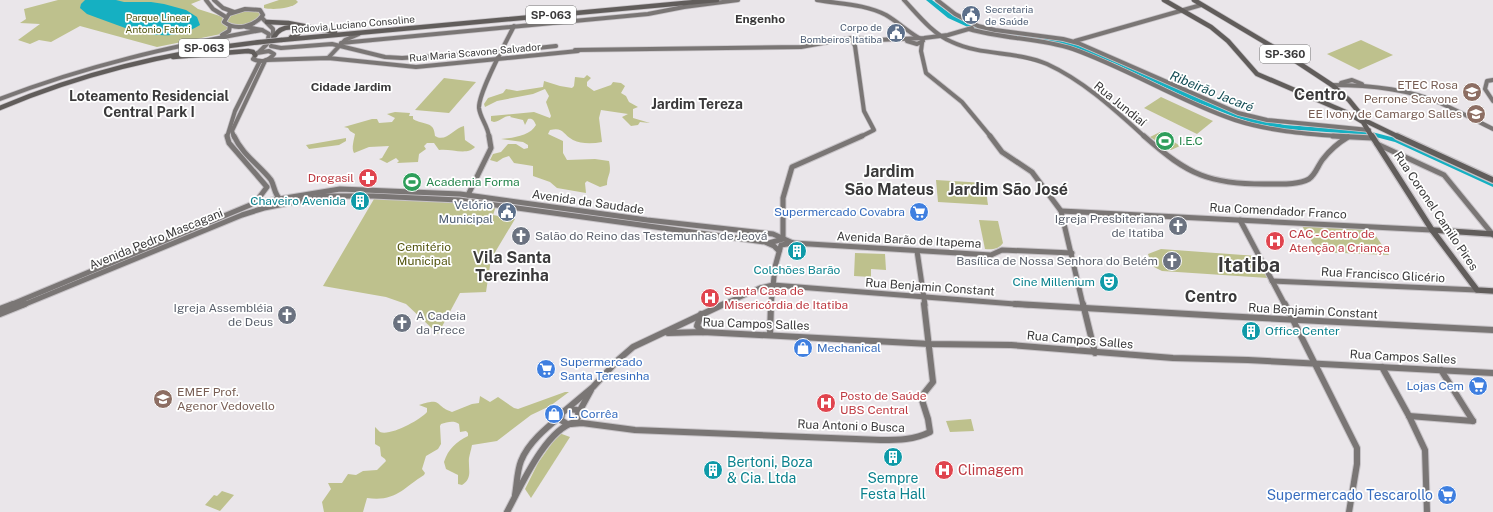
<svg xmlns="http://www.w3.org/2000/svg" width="1493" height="512" font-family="'Public Sans',sans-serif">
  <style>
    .green { fill: #bec18d }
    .water { fill: #15b0c2 }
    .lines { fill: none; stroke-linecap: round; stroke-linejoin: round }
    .river { fill: #15b0c2; fill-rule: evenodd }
    .secondary-far2-casing { stroke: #c7c3c7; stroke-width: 5.5 }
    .secondary-far1-casing { stroke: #c7c3c7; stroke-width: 7 }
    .secondary-casing { stroke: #c7c3c7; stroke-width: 8 }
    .primary-far1-casing { stroke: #c7c3c7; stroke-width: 6 }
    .primary-casing { stroke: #c7c3c7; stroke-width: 8 }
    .secondary-far2 { stroke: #7a7675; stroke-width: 4 }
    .secondary-far1 { stroke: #7a7675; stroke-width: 5 }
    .secondary { stroke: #7a7675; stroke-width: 6 }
    .primary-far1 { stroke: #615d5b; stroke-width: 4.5 }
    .primary { stroke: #615d5b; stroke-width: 5.5 }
    .primary-bridge-casing { stroke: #c7c3c7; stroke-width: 6; stroke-linecap: butt }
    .primary-bridge { stroke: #615d5b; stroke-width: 4.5 }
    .labels { text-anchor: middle; stroke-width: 3.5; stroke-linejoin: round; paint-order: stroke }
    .far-service-label { font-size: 10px; fill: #4e5e75; stroke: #fff; text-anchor: start }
    .far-park-label { font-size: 10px; fill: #53550f; stroke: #fff }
    .far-street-label { font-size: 10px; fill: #3a393a; stroke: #fff }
    .shield { fill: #fff; stroke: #757475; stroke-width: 1 }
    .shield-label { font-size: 11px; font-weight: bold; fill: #3a393a }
    .far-quarter-label { font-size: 12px; font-weight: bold; fill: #3a393a; stroke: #fff }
    .education-label { font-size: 12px; fill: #785e54; stroke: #fff; text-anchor: end }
    .street-label { font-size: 12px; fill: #3a393a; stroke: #fff }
    .leisure-label { font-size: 12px; fill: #27864d; stroke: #fff; text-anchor: start }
    .health-label { font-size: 12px; fill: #be3a42; stroke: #fff; text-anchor: start }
    .culture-label { font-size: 12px; fill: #0d838f; stroke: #fff; text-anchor: end }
    .service-label { font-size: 12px; fill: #4e5e75; stroke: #fff; text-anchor: end }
    .shop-label { font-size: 12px; fill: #366cbe; stroke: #fff; text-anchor: start }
    .worship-label { font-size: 12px; fill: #5b616d; stroke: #fff; text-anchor: end }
    .park-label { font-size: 12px; fill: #53550f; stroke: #fff }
    .water-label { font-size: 13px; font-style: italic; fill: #124c54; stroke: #fff }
    .quarter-label { font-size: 14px; font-weight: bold; fill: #3a393a; stroke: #fff }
    .near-culture-label { font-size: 14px; fill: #0d838f; stroke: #fff; text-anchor: start }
    .near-health-label { font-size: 14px; fill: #be3a42; stroke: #fff; text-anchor: start }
    .near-shop-label { font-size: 14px; fill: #366cbe; stroke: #fff; text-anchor: end }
    .district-label { font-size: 16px; font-weight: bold; fill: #3a393a; stroke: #fff }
    .town-label { font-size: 20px; font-weight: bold; fill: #3a393a; stroke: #fff }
  </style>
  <rect width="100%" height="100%" fill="#eae6ea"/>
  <g class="green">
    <polygon points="58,0 201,0 191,4 198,9 223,17 222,21 227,27 228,31 221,34 157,47 80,26 51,42 39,40 30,44 18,40 40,24 20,23 26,19 24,9"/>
    <path d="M279 0H296L298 2C292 9 272 10 264 8V5Z"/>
    <path d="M246 10 260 12V17C252 26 239 26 228 24V19C233 13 239 12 246 10Z"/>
    <polygon points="1361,40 1393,55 1359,70 1327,54"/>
    <path d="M587 75 591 78 587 82V86L594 91 611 85 613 82 621 83 625 86 621 93 626 96 629 102 638 107 633 109V118L650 123 640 122 638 125 631 126 622 117 628 114 601 110 599 118 602 142C592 144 581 144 573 140 562 134 564 127 550 130L548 134 563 141V153L567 160 595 159 609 161C612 175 607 174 607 185L600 187 587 181 585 183 586 193 557 188 550 182 533 176V166L514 163 509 156 503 158 497 162 490 160 493 154 501 152 508 144H516L524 149 528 148V145L523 142 501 139C512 138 530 136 536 125 534 121 533 118 528 119L525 125 523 120 510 117 511 116C504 115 501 121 494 122L491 121V116L534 112 550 118 551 116 546 102 549 96 545 89 533 94 497 101 485 107 484 104 488 98 503 93 506 89 517 91 543 87 544 81 560 86 572 88 574 86 575 77 584 78Z"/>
    <polygon points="444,78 476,82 449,113 415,110"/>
    <polygon points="1161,97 1213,121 1197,134 1144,108"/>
    <path d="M395 112 410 113 409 116H413V119C424 126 434 120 435 136 446 143 454 128 464 126L465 140 475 147C467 156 450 148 439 150L434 143H427L424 146 426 149 419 154 418 162 397 163 399 161 396 158 387 163 379 159 382 158 389 146 369 147 354 153C351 148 354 140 355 134L350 131 348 128 344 127 372 119H377L379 123 392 122 395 118 387 114Z"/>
    <polygon points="1160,132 1180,146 1171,150 1150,137"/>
    <polygon points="346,138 346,141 339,145 309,149 306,145"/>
    <polygon points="936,180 985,183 988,205 938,202"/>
    <polygon points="374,199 415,200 496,206 493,215 515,219 491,259 486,292 460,293 438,334 406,304 386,297 323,286"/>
    <path d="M979 220 998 221 1003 243C999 249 992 250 985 249Z"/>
    <polygon points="1302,226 1371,229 1389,255 1318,252"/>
    <polygon points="1161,249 1257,256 1268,278 1162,271 1152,266 1148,254"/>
    <polygon points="855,253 885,254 886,270 871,269 871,277 854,276"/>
    <path d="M565 392H569L550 406 531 415 497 441 472 445C471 450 470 453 469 458 468 469 473 478 462 485L458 484V475L446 469 444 462C448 449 456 442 468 436V433L466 431 460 432 459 424C454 420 447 422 441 424L440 426 441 444 438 449 426 456 422 469 425 473 424 475C403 488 396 502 367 498L363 512H324L322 502 331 489 328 483H342L348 474 356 475 363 471 377 470 386 461 385 459 381 456 380 447 375 444V427C376 428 379 431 380 432 391 436 420 420 427 412V408L419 405C443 397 434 406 452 412L472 404 479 403 480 396 490 402 498 397 514 408 518 409Z"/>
    <polygon points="971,419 974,431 950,432 946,421"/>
    <polygon points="559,433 570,437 531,498 525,489 538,463"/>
    <polygon points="222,491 234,495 220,511 205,505 214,495 217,496"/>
  </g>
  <path class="water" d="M85 0H116L124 2H151L164 4 186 10 197 17 200 25C164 48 124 27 87 14L80 8 81 4Z"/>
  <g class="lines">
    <polygon class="river" points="926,0 932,0 952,15 974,26 1001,32 1061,41 1078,45 1099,52 1198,98 1239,115 1254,119 1285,125 1368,131 1399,139 1493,182 1493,187 1395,142 1368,135 1285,129 1253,123 1235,117 1194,101 1114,63 1074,47 1046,42 1001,36 970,28 948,18"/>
    <defs>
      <g id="secondary-far2">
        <polyline points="206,0 213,9 226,17"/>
        <polyline points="214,0 223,8 234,12"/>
        <path d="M817 0C840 4 865 4 886 15 898 22 907 31 919 38"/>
        <path d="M904 0C918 15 933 34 952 42 982 56 1017 51 1047 64 1084 81 1115 110 1145 137"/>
        <polyline points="937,0 955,14 978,26 995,30 1063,39 1078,43 1238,113 1267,120 1369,130"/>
        <path d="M245 9 260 10 263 15C254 27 236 31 224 22L229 14Z"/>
        <polyline points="262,18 273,29 273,39"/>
        <polyline points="246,27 262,30 269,34 267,44 259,52"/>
        <path d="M969 29C1003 39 1040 38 1073 49 1129 69 1179 101 1235 120 1272 132 1311 134 1349 137"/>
        <polyline points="222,35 229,31 230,26"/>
        <polyline points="869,40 854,42 849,40 858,38 876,40 924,38 948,35 972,28"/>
        <polyline points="907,41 917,44 923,41"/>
        <polyline points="1075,41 1201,5"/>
        <polyline points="853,42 855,46 864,111 874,130 860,137"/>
        <polyline points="341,43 648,14 684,7 738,0"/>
        <polyline points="922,43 921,51 926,73 962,102 991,137"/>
        <polyline points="271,46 281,48 332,44 385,57 402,58 502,52 556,46"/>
        <polyline points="575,50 801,47 851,38"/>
        <path d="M269 51 274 54C269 61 261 63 253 59L257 53Z"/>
        <polyline points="328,58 345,40 359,34"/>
        <polyline points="266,60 328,58 416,67 578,51"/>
        <polyline points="1493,80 1487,81 1485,89 1493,101"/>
        <polyline points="1341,83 1352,80 1362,84"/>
        <path d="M1332 85C1367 85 1404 88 1438 102 1456 110 1475 120 1493 129"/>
        <path d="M0 99C85 66 172 46 262 30"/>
        <polyline points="227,137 235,111 260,61"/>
        <polyline points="234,137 232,131 265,61"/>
        <path d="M489 137C488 126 480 118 479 108 478 93 506 42 514 26"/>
      </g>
      <g id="secondary-far1">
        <polyline points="227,136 229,143 267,187 255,203"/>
        <path d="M234 136C242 154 259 165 271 180 275 187 274 195 281 200"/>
        <polyline points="990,136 1002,152 1032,172 1061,211 1083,305"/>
        <path d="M1144 136C1188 175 1210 185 1270 184 1282 184 1298 185 1309 179 1316 174 1318 165 1323 159 1330 150 1338 143 1348 137"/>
        <polyline points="1333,136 1373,138"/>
        <polyline points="1377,144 1444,175 1493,235"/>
        <polyline points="468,195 491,148 489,136"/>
        <polyline points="1061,211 1432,230"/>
        <polyline points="1240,220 1285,305"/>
        <polyline points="769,243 783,239 783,198 792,167 862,136"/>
        <polyline points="917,251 925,305"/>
        <polyline points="1272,281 1477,290"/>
        <polyline points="10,305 255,203 340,189 460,194 647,220 773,234 793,243"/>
        <polyline points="23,305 242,215 264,208 325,196 373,196 459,200 765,242 774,246 779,251"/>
        <polyline points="722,305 760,288 773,285 1029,305"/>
        <polyline points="771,305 775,267 781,245 793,243 991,255 1002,250 1072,253"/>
      </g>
      <g id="secondary">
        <polyline points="1015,304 1223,316 1493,330"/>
        <polyline points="1083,304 1095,353"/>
        <polyline points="1285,304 1357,448 1357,464 1349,512"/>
        <polyline points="0,309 13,304"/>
        <polyline points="0,314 25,304"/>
        <polyline points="701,314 697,326 703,332"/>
        <polyline points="668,333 703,332 930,344 1011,345 1173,358 1248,360 1493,373"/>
        <polyline points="770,335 771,304"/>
        <polyline points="1382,367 1409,416 1425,450 1427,512"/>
        <polyline points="1441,370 1473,421"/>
        <polyline points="579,412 591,390"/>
        <polyline points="1409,416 1473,421"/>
        <polyline points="567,424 561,420 562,413 593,387 618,360 633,347 724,304"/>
        <path d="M571 424 582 423 635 430 881 440C898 440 914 440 930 432L928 419 921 397 933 382 924 304"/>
        <path d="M515 495C517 484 517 471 521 461 528 443 546 428 561 416"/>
        <path d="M507 512C521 486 546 429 575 422L579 416 577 410 569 409"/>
      </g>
      <g id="primary-far1">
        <polyline points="1164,0 1211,27 1228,41 1257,74 1348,113 1363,122 1372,137"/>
        <polyline points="1194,0 1285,54 1332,85 1349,100 1366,121 1399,137"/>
        <polyline points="267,22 288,23 335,32"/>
        <path d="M274 37C279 28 287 26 297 28L300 31 298 34 291 37"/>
        <polyline points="281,40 717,0"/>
        <polyline points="173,57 248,51 253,52 255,55"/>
        <path d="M0 108C85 72 169 52 261 42"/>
      </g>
      <g id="primary">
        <polyline points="1372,136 1432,230 1477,290 1493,291"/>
        <polyline points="1397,136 1493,180"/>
        <polyline points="1432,230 1493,234"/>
      </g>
    </defs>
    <use href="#secondary-far2" class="secondary-far2-casing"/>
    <use href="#secondary-far1" class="secondary-far1-casing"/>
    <use href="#secondary" class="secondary-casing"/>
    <use href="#primary-far1" class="primary-far1-casing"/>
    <use href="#primary" class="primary-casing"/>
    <use href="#secondary-far2" class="secondary-far2"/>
    <use href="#secondary-far1" class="secondary-far1"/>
    <use href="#secondary" class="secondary"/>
    <use href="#primary-far1" class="primary-far1"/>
    <use href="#primary" class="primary"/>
    <defs>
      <polyline id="primary-bridge" points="261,42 281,40"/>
    </defs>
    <use href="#primary-bridge" class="primary-bridge-casing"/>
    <use href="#primary-bridge" class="primary-bridge"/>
  </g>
  <defs>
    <symbol id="civic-disc" viewBox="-11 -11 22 22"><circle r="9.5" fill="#5c6f8a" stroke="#fff"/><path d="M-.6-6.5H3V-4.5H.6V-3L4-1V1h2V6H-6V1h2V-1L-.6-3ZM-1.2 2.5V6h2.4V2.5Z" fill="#fff"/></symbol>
    <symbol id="university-disc" viewBox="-11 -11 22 22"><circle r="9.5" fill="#8d6e63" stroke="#fff"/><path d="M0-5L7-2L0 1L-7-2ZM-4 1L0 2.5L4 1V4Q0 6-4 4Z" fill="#fff"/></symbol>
    <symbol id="school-disc" viewBox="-11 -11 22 22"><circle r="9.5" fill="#8d6e63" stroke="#fff"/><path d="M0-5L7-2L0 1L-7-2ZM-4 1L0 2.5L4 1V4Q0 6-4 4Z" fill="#fff"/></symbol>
    <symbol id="stadium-disc" viewBox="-11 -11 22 22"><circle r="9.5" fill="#2e9e5b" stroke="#fff"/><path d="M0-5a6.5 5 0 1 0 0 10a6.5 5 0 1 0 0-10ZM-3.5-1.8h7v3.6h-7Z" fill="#fff"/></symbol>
    <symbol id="pharmacy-disc" viewBox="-11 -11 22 22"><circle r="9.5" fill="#e0444e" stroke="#fff"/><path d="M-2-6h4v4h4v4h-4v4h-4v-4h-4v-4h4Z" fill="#fff"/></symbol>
    <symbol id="building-disc" viewBox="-11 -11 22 22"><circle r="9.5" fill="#0f9aa8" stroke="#fff"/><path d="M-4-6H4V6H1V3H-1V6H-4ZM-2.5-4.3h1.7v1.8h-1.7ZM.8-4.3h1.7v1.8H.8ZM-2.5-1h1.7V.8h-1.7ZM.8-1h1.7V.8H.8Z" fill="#fff"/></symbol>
    <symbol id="supermarket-disc" viewBox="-11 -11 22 22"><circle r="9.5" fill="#3f7fe0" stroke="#fff"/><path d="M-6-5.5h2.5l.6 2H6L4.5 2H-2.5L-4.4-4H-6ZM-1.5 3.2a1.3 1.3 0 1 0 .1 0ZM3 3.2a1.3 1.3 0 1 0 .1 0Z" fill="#fff"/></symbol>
    <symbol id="church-disc" viewBox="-11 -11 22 22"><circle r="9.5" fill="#6b7280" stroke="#fff"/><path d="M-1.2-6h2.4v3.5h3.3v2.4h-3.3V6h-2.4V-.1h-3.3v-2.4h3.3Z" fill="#fff"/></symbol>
    <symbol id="hospital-disc" viewBox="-11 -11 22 22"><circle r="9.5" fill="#e0444e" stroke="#fff"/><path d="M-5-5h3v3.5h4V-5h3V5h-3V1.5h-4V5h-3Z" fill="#fff"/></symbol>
    <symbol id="theatre-disc" viewBox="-11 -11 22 22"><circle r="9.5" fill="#0f9aa8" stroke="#fff"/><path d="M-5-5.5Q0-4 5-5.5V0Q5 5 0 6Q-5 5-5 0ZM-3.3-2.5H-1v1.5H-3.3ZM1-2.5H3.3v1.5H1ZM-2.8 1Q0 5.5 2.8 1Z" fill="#fff"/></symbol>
    <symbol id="shop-disc" viewBox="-11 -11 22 22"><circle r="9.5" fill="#3f7fe0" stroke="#fff"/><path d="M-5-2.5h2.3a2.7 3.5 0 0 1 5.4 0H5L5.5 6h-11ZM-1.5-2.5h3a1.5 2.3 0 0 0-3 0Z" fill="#fff"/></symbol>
  </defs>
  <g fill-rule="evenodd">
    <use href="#civic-disc" x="960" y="4" width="22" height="22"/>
    <use href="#civic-disc" x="885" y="22" width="22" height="22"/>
    <use href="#university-disc" x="1461" y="81" width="22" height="22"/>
    <use href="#school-disc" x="1465" y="103" width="22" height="22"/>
    <use href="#stadium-disc" x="1154" y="130" width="22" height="22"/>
    <use href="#pharmacy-disc" x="357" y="167" width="22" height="22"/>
    <use href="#stadium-disc" x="401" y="171" width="22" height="22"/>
    <use href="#building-disc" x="349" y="190" width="22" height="22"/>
    <use href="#civic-disc" x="496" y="201" width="22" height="22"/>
    <use href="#supermarket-disc" x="908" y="201" width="22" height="22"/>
    <use href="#church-disc" x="1167" y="215" width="22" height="22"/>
    <use href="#church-disc" x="510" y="225" width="22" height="22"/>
    <use href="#hospital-disc" x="1264" y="230" width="22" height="22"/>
    <use href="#building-disc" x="786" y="240" width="22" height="22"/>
    <use href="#church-disc" x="1161" y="250" width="22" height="22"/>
    <use href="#theatre-disc" x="1098" y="271" width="22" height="22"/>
    <use href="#hospital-disc" x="699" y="287" width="22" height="22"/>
    <use href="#church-disc" x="276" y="304" width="22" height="22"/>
    <use href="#church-disc" x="391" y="312" width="22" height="22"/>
    <use href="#building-disc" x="1240" y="320" width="22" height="22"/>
    <use href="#shop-disc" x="792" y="337" width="22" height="22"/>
    <use href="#supermarket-disc" x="535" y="358" width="22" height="22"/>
    <use href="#supermarket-disc" x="1467" y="375" width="22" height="22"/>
    <use href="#school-disc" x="152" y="388" width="22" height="22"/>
    <use href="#hospital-disc" x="815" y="392" width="22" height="22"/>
    <use href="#shop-disc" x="543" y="403" width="22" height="22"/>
    <use href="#building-disc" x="882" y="446" width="22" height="22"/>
    <use href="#building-disc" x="702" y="459" width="22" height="22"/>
    <use href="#hospital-disc" x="933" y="459" width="22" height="22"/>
    <use href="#supermarket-disc" x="1436" y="484" width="22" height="22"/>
  </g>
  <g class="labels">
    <g class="far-service-label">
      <text x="985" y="13">Secretaria<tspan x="985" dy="12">de Saúde</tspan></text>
      <text x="882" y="31" text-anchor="end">Corpo de<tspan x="882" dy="12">Bombeiros Itatiba</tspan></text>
    </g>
    <g class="far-park-label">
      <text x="158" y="21">Parque Linear<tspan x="158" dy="12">Antonio Fatori</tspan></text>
    </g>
    <g class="far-street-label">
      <text transform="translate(353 24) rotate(-5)" y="4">Rodovia Luciano Consoline</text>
      <text transform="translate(475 52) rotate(-5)" y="4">Rua Maria Scavone Salvador</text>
    </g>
    <g class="shield">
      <rect x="526" y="6" width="50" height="18" rx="3"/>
      <rect x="179" y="39" width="50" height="18" rx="3"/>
      <rect x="1260" y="45" width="50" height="18" rx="3"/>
    </g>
    <g class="shield-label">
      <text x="551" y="19">SP-063</text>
      <text x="204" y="52">SP-063</text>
      <text x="1285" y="58">SP-360</text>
    </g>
    <g class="far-quarter-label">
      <text x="760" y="23">Engenho</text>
      <text x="351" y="91">Cidade Jardim</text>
    </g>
    <g class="education-label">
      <text x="1458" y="89">ETEC Rosa<tspan x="1458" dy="14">Perrone Scavone</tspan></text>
      <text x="1462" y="118">EE Ivony de Camargo Salles</text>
      <text x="177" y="396" text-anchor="start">EMEF Prof.<tspan x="177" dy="14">Agenor Vedovello</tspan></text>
    </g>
    <g class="street-label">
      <text transform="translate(1120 104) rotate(39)" y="4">Rua Jundiaí</text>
      <text transform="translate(588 202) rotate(8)" y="4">Avenida da Saudade</text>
      <text transform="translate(1278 211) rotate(3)" y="4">Rua Comendador Franco</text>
      <text transform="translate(1436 211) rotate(56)" y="4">Rua Coronel Camilo Pires</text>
      <text transform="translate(156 239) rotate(-22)" y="4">Avenida Pedro Mascagani</text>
      <text transform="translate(909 240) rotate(3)" y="4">Avenida Barão de Itapema</text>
      <text transform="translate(1383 275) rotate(3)" y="4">Rua Francisco Glicério</text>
      <text transform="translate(930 287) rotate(4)" y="4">Rua Benjamin Constant</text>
      <text transform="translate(1313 311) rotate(3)" y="4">Rua Benjamin Constant</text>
      <text transform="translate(756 324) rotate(2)" y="4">Rua Campos Salles</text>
      <text transform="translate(1080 340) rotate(5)" y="4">Rua Campos Salles</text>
      <text transform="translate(1403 357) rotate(3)" y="4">Rua Campos Salles</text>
      <text transform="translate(851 426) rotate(2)" y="4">Rua Antoni o Busca</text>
    </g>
    <g class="leisure-label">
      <text x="1179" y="145">I.E.C</text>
      <text x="426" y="186">Academia Forma</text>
    </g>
    <g class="health-label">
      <text x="354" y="182" text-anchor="end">Drogasil</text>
      <text x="1289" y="238">CAC - Centro de<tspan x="1289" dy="14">Atenção a Criança</tspan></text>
      <text x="724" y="295">Santa Casa de<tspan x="724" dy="14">Misericórdia de Itatiba</tspan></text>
      <text x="840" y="400">Posto de Saúde<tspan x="840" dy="14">UBS Central</tspan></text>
    </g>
    <g class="culture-label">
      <text x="346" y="205">Chaveiro Avenida</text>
      <text x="797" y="274" text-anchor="middle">Colchões Barão</text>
      <text x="1095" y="286">Cine Millenium</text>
      <text x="1265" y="335" text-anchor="start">Office Center</text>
    </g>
    <g class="service-label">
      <text x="493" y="209">Velório<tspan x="493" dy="14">Municipal</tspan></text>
    </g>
    <g class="shop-label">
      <text x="905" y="216" text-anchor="end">Supermercado Covabra</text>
      <text x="817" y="352">Mechanical</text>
      <text x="560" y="366">Supermercado<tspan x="560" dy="14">Santa Teresinha</tspan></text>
      <text x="1464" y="390" text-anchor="end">Lojas Cem</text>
      <text x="568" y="418">L. Corrêa</text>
    </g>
    <g class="worship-label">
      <text x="1164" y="223">Igreja Presbiteriana<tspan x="1164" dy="14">de Itatiba</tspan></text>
      <text x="535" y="240" text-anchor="start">Salão do Reino das Testemunhas de Jeová</text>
      <text x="1158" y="265">Basílica de Nossa Senhora do Belém</text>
      <text x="273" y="312">Igreja Assembléia<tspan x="273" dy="14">de Deus</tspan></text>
      <text x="416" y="320" text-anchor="start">A Cadeia<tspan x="416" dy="14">da Prece</tspan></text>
    </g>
    <g class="park-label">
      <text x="424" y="251">Cemitério<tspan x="424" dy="14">Municipal</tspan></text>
    </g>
    <g class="water-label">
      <text transform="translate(1212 91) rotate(22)" y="5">Ribeirão Jacaré</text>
    </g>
    <g class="quarter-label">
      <text x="149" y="101">Loteamento Residencial<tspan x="149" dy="16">Central Park I</tspan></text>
      <text x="697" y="109">Jardim Tereza</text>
    </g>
    <g class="near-culture-label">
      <text x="727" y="467">Bertoni, Boza<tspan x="727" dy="16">&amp; Cia. Ltda</tspan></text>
      <text x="893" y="483" text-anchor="middle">Sempre<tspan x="893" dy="16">Festa Hall</tspan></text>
    </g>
    <g class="near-health-label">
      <text x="958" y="475">Climagem</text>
    </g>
    <g class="near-shop-label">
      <text x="1433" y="500">Supermercado Tescarollo</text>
    </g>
    <g class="district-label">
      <text x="1320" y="100">Centro</text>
      <text x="889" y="177">Jardim<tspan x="889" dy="18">São Mateus</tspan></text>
      <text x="1008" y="195">Jardim São José</text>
      <text x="512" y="263">Vila Santa<tspan x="512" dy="18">Terezinha</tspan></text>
      <text x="1211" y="302">Centro</text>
    </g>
    <g class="town-label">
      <text x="1249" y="272">Itatiba</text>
    </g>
  </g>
</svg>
